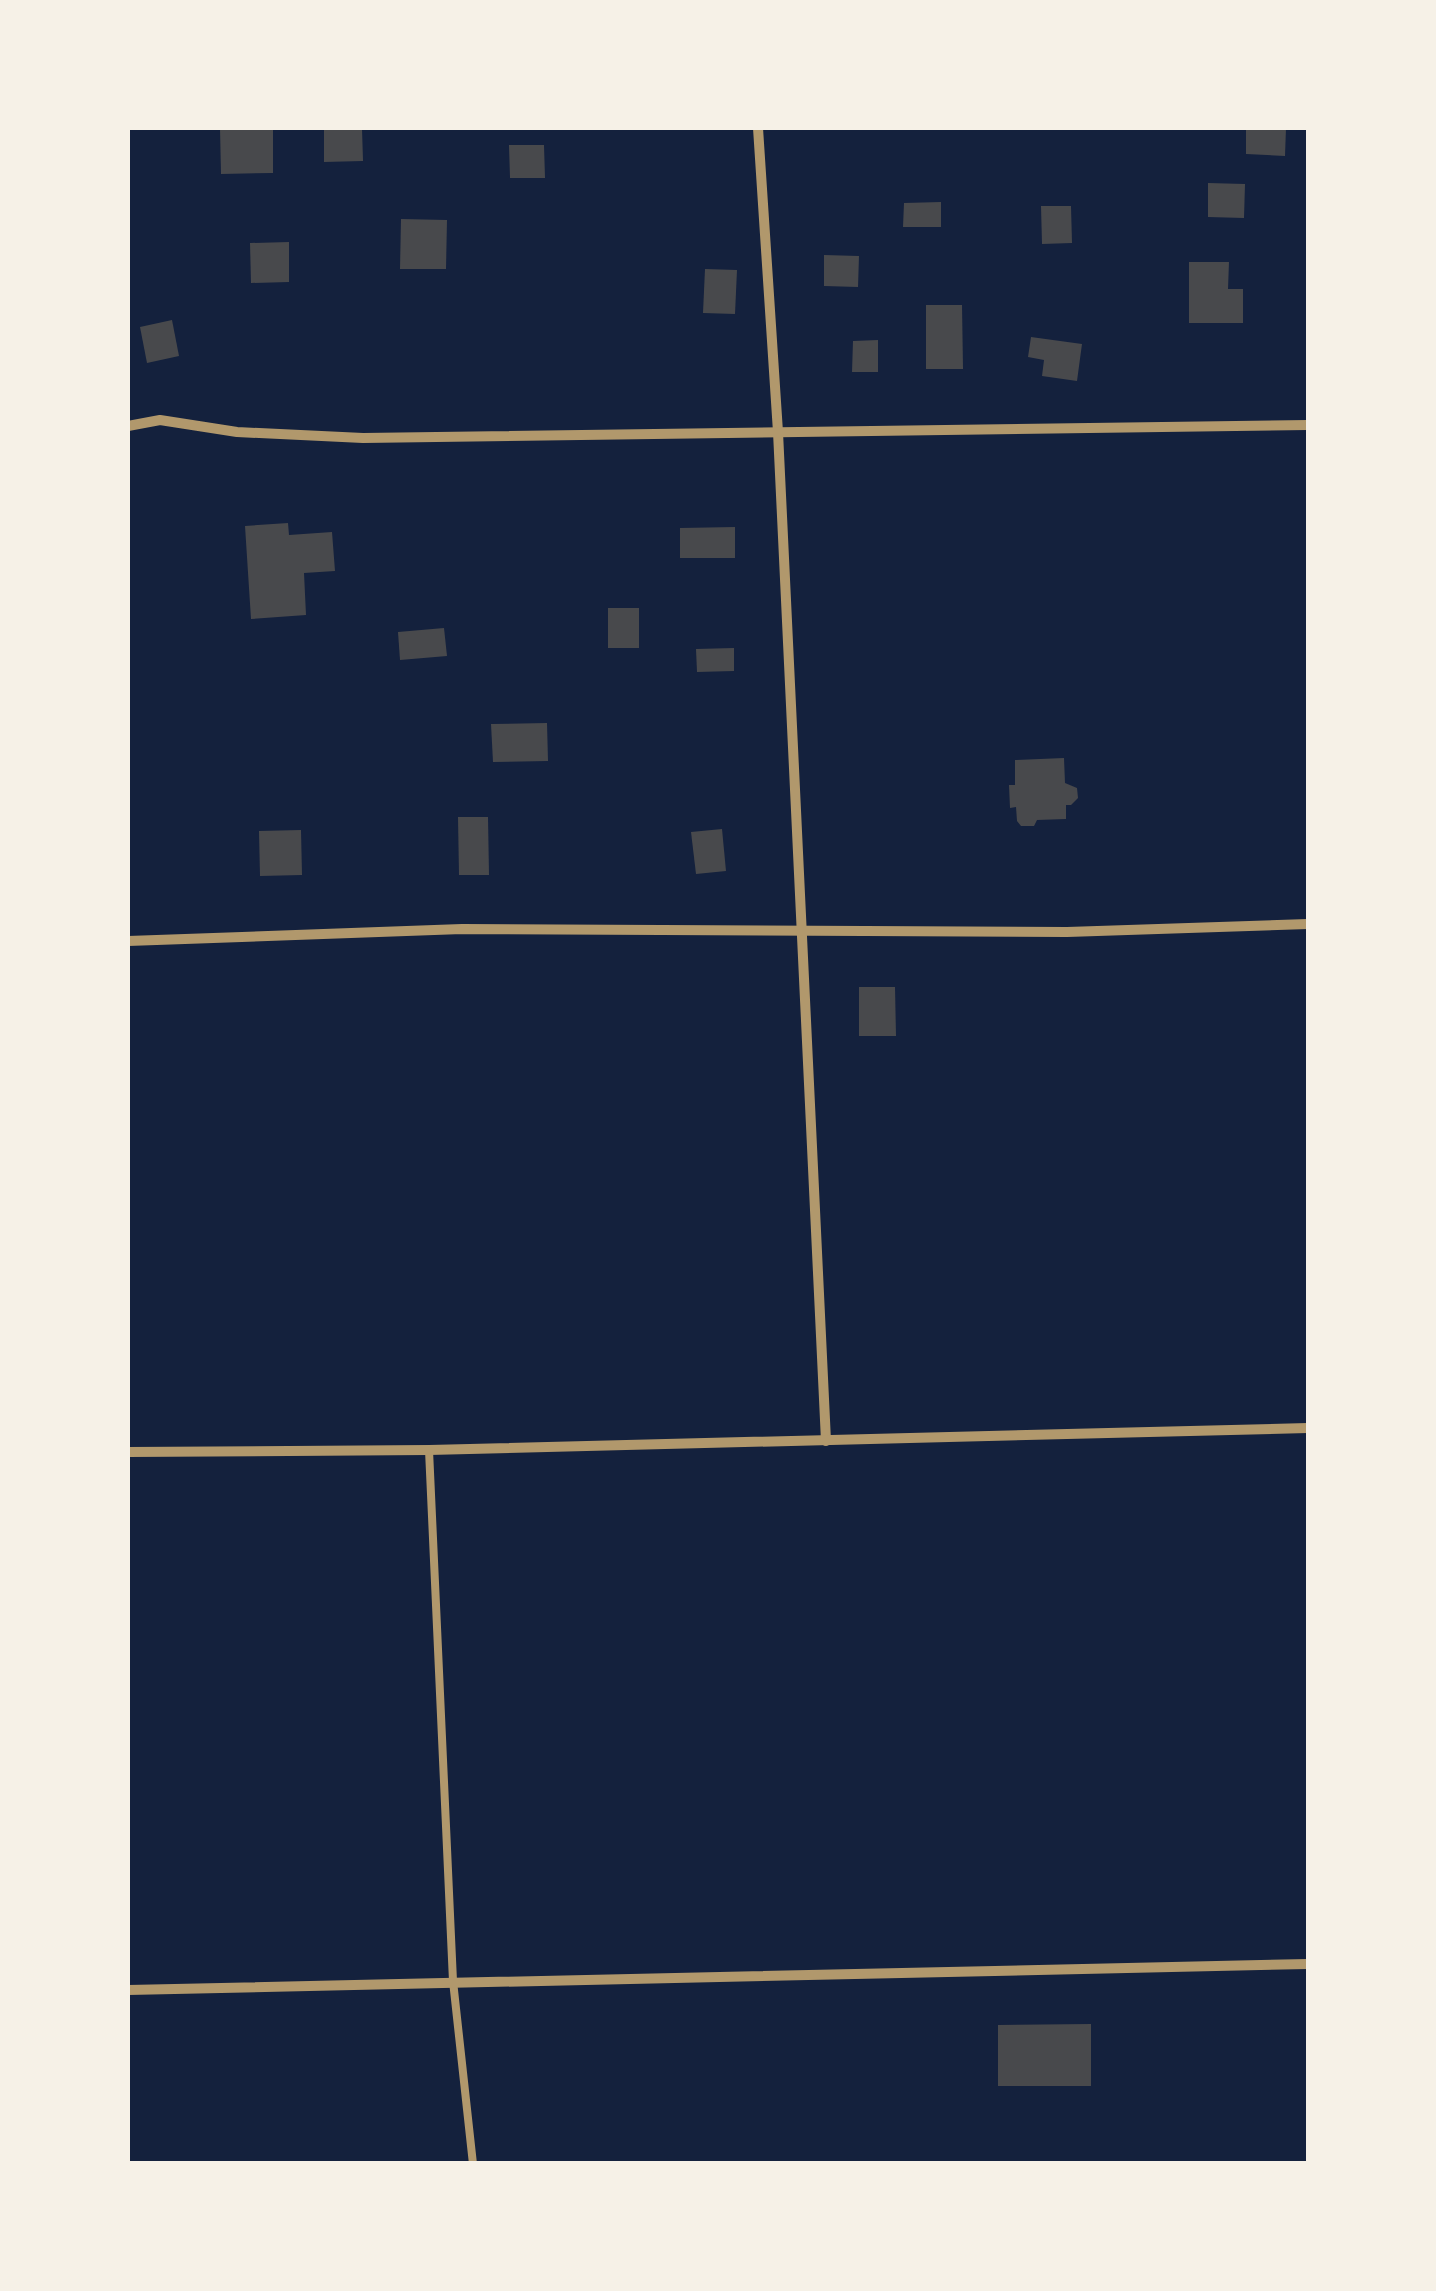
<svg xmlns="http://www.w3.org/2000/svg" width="1436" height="2291" font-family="'Crimson Pro',serif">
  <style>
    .building { fill: #48494c }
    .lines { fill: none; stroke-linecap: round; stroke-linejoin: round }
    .service { stroke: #b1986c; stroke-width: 8 }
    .minor { stroke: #b1986c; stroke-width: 10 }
  </style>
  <rect width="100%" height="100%" fill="#14213d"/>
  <g class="building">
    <polygon points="220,128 273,128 273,173 221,174"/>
    <polygon points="324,128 362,128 363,161 324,162"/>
    <polygon points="1246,128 1286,128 1285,156 1246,154"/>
    <polygon points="509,145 544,145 545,178 510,178"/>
    <polygon points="1208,183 1245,184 1244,218 1208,217"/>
    <polygon points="941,202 941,227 903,227 904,203"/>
    <polygon points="1041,206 1071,206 1072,243 1042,244"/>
    <polygon points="401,219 447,220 446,269 400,269"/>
    <polygon points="289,242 289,282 251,283 250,243"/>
    <polygon points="824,255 859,256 858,287 824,286"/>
    <polygon points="1189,262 1229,262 1228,289 1243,289 1243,323 1189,323"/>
    <polygon points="705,269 737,270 735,314 703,313"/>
    <polygon points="926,305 962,305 963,369 926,369"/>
    <polygon points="172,320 179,356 147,363 140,327"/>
    <polygon points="1031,337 1082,344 1077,381 1042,376 1044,360 1028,357"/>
    <polygon points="878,340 878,372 852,372 853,341"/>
    <polygon points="288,523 289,535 332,532 335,571 304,573 306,615 251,619 245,526"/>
    <polygon points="735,527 735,558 680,558 680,528"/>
    <rect x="608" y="608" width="31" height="40"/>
    <polygon points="444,628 447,656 400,660 398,632"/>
    <polygon points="734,648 734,671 697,672 696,649"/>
    <polygon points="547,723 548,761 493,762 491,724"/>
    <polygon points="1064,758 1065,783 1077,788 1078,798 1071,805 1066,805 1066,819 1037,820 1034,826 1021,826 1017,821 1016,807 1010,808 1009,785 1015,785 1015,760"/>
    <polygon points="458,817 488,817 489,875 459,875"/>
    <polygon points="722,829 726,871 696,874 691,832"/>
    <polygon points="301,830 302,875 260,876 259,831"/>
    <polygon points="859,987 895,987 896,1036 859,1036"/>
    <polygon points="1091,2024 1091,2086 998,2086 998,2025"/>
  </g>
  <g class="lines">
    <polyline class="service" points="429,1450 453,1981 473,2164"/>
    <g class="minor">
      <polyline points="758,128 778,432 826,1441"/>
      <polyline points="128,426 160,420 237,432 363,438 1308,425"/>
      <polyline points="128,941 462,929 1067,932 1308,924"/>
      <polyline points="128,1452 429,1450 1308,1428"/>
      <polyline points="128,1990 1308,1964"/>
    </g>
  </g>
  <rect width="1436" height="2291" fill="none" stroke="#f6f1e7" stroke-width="260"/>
</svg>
